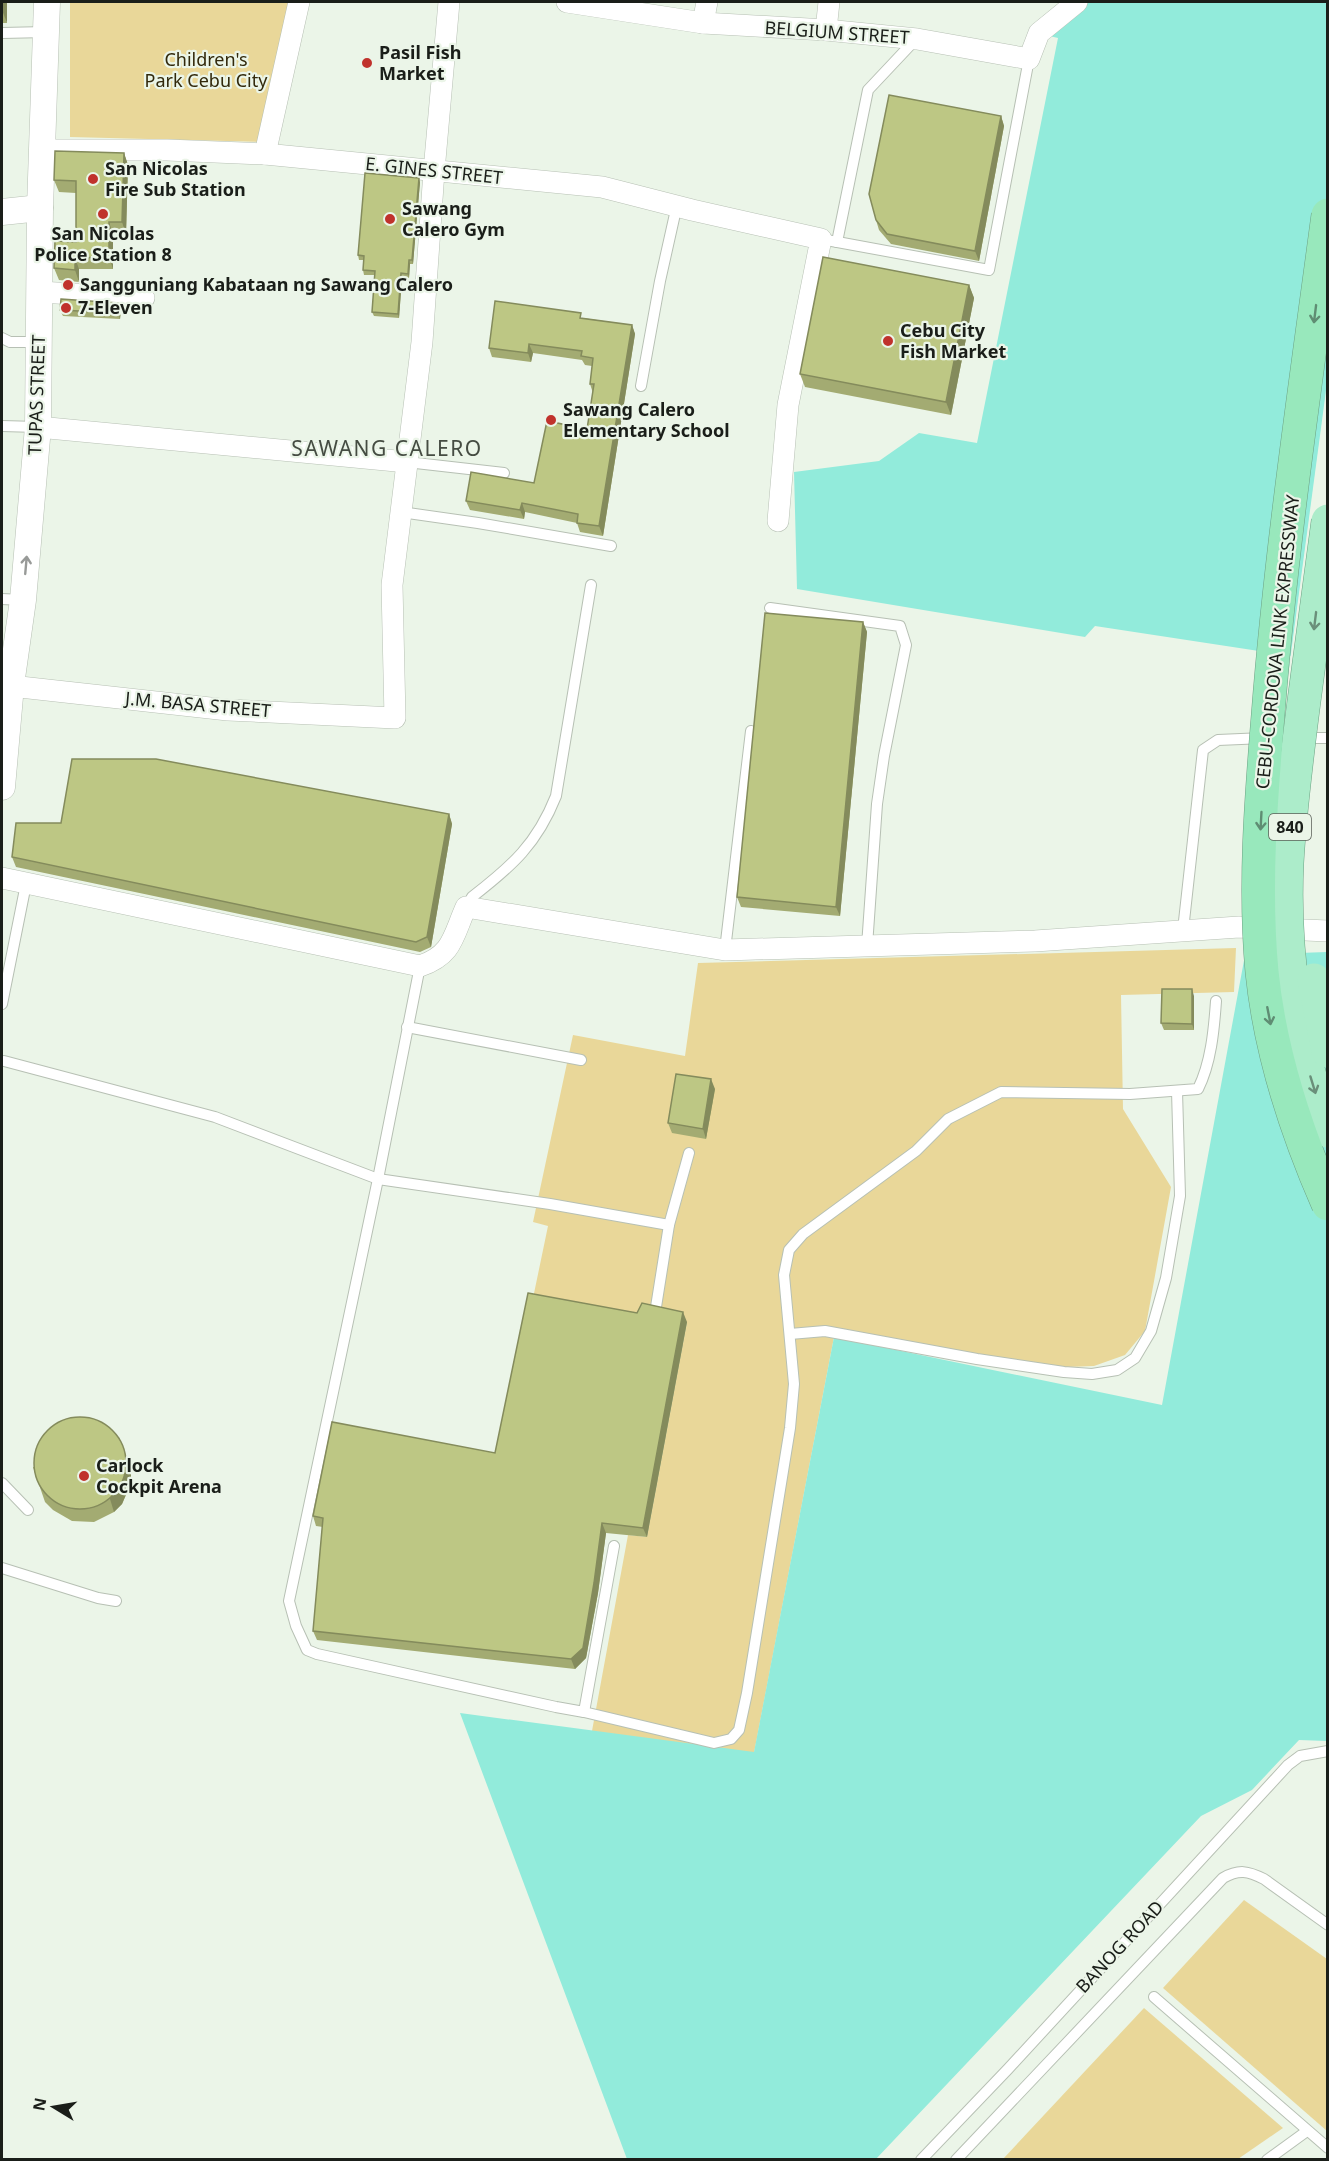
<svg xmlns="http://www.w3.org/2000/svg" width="1329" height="2161" font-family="'Noto Sans',sans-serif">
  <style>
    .green { fill: #e9d799 }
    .water { fill: #92ebdb }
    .pier { fill: #ebf5e8 }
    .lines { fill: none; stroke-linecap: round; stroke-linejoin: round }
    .service-casing { stroke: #b7c0b4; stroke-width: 12 }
    .minor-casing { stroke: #b7c0b4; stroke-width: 22 }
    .tertiary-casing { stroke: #b7c0b4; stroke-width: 27 }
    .service { stroke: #fff; stroke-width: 10 }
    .minor { stroke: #fff; stroke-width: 21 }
    .tertiary { stroke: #fff; stroke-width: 26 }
    .trunk-bridge-casing { stroke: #6ca183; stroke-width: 34; stroke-linecap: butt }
    .motorway-bridge-casing { stroke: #6ca183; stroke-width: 34; stroke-linecap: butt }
    .trunk-bridge { stroke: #acecca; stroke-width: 33 }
    .motorway-bridge { stroke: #98e8bc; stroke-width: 33 }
    .wall { fill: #a3ab72 }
    .shaded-wall { fill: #848b5c }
    .building { fill: #bdc784; stroke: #848b5c; stroke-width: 1.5 }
    .oneway { stroke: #5f8d73 }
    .oneway2 { stroke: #989a98 }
    .oneway3 { stroke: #6a8f7a }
    .poi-dot { fill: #c0322c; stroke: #ebf5e8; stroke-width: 2 }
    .labels { text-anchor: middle; stroke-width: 4.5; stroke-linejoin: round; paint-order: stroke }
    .shield { fill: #ebf5e8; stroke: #595e57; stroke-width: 1.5 }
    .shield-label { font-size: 16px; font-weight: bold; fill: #1a1e19 }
    .street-label { font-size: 18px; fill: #1a1e19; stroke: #ebf5e8 }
    .poi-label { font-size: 18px; font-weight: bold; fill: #1a1e19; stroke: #ebf5e8; text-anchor: start }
    .park-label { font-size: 18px; fill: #32290b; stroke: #ebf5e8 }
    .quarter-label { font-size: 21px; letter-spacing: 1.5px; fill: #454c42; stroke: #ebf5e8 }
  </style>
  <rect width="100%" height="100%" fill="#ebf5e8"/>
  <g class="green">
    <polygon points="70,2 291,2 261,142 70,137"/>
    <polygon points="1236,948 1234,992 1121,995 1123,1109 1171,1187 1145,1331 1125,1355 1094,1366 1040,1368 834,1337 754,1753 592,1731 628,1535 647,1537 687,1322 641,1323 532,1303 548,1226 533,1222 573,1035 685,1056 698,963"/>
    <polygon points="1244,1900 1327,1959 1327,2131 1163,1988"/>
    <polygon points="1144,2008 1283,2128 1238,2159 1003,2159"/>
  </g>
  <g class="water">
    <polygon points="1080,2 1327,2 1327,725 1276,725 1291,656 1095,626 1085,637 797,589 794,472 879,461 919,433 977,443 1058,38 1041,34"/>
    <polygon points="1327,952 1327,1741 1299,1740 1252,1790 1201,1816 876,2159 627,2159 460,1713 754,1752 834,1337 1162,1405 1245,955"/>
  </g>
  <g class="pier">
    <polygon points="1327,383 1328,728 1281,728"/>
    <polygon points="1328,756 1328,919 1271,918 1277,759"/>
  </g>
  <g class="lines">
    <defs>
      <g id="service">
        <polyline points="2,33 46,32"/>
        <polyline points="821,239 989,270 1029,59"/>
        <polyline points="837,242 868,90 916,39"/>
        <polyline points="2,338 10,342 39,342"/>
        <polyline points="641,386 660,281 677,205"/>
        <polyline points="2,426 37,427"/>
        <polyline points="407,462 504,473"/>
        <polyline points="401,512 478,523 611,546"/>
        <polyline points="2,599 22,600"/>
        <polyline points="770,608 900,626 906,645 884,756 877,804 867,946"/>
        <polyline points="1304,738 1328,738"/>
        <path d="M466 907 472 897C512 866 537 844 556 796L591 585"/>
        <polyline points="1183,930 1203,750 1218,740 1264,738"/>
        <polyline points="725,950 751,731"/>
        <polyline points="420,966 378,1179 289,1601 296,1626 307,1650 317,1654 556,1707 584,1712 614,1546"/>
        <polyline points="2,1004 26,884"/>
        <polyline points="407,1027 581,1060"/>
        <polyline points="4,1061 215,1117 378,1179 550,1204 669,1225"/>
        <polyline points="656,1307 669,1225 689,1153"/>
        <polyline points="790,1334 825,1331 977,1359 1064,1372 1092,1374 1117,1370 1135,1358 1151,1331 1166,1278 1180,1196 1177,1091"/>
        <polyline points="2,1483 28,1510"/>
        <polyline points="2,1568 98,1598 116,1601"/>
        <path d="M584 1712 714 1743 731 1739 739 1730 747 1693 790 1428 794 1384 784 1275 789 1250 803 1234 916 1151 948 1119 1001 1092 1130 1094 1198 1089C1211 1063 1214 1030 1216 1001"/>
        <polyline points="1154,1997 1328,2148"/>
        <polyline points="921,2160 1008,2069 1288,1765 1300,1756 1328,1751"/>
        <path d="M956 2160 1223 1878C1239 1869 1248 1871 1264 1879L1328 1925"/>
        <polyline points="1267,2160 1307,2131"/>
      </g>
      <g id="minor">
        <polyline points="567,2 703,23 826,30 917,39 1029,59 1039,33 1077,2"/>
        <polyline points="703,23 707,2"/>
        <polyline points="826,30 829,2"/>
        <polyline points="42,150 167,150 265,154 602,187 692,210 821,239 788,405 778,521"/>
        <polyline points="265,154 299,2"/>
        <polyline points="39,292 144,298"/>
        <polyline points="38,427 407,462"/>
        <polyline points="2,685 228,710 395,718 392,585 422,342 434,171 449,2"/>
        <path d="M2 878 420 966C453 955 453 936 466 907L725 950 1035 941 1239 927 1328 931"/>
      </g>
      <g id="tertiary">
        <polyline points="2,212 40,208"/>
        <polyline points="2,787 11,685 23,600 38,427 40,208 47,2"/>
      </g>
    </defs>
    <use href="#service" class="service-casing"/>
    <use href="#minor" class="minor-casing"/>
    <use href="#tertiary" class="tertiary-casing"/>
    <use href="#service" class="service"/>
    <use href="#minor" class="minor"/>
    <use href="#tertiary" class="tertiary"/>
    <defs>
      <g id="trunk-bridge">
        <path d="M1328 521C1320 581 1312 641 1304 701 1297 755 1290 809 1287 863 1283 951 1296 1049 1328 1131"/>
        <polyline points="1314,980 1328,1051"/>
      </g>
      <path id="motorway-bridge" d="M1328 215C1306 381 1281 548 1268 715 1261 800 1254 887 1262 972 1270 1052 1296 1131 1328 1204"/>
    </defs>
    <use href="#trunk-bridge" class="trunk-bridge-casing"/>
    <use href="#motorway-bridge" class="motorway-bridge-casing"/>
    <use href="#trunk-bridge" class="trunk-bridge"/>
    <use href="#motorway-bridge" class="motorway-bridge"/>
  </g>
  <g class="wall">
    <polygon points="2,2 7,23 2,23"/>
    <polygon points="1001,116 1004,126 979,261 891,244 879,230 876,220"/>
    <polygon points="124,153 128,165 126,234 113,234 113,269 79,269 79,282 59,280 54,268 76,242 76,193 59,192 54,180"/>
    <polygon points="420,182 413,264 410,264 409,278 402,278 399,318 374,316 372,312 375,275 364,275 363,270 364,260 359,260 358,255"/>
    <polygon points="969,285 974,298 951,415 805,387 800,374"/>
    <polygon points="118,303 121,309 120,319 63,316 60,310"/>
    <polygon points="583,318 632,325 635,334 603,536 580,532 577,523 525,512 524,519 470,510 466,501 534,483 587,429 593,393 590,384 592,366 585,365 582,360 533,353 531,362 492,357 489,348"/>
    <polygon points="863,622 867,632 840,916 741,907 737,897"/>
    <polygon points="449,814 452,824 431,947 420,952 16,867 12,857 61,823"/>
    <polygon points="1194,996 1194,1030 1164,1030 1161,1023"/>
    <polygon points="715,1089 706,1139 672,1133 668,1123"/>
    <polygon points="637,1313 687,1322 647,1537 606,1533 598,1593 586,1658 575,1669 317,1640 313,1631 323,1527 316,1526 313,1516 495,1453"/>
    <polygon points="33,1467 131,1472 131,1483 122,1504 114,1512 94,1522 72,1521 53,1510 45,1502"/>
  </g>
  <g class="shaded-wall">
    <polygon points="2,2 7,2 7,23 2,10"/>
    <polygon points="1001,116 1004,126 979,261 975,251"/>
    <polygon points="124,153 128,165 126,234 122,222"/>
    <polygon points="419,178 420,182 413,264 412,260"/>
    <polygon points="109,222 113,234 113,269 109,257"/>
    <polygon points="75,258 79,269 79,282 75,270"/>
    <polygon points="409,260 410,264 409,278 408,274"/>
    <polygon points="401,273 402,278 399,318 398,314"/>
    <polygon points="969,285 974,298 951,415 946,402"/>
    <polygon points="118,303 121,309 120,319 118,313"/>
    <polygon points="632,325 635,334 603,536 599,526"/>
    <polygon points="529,344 533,353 531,362 528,353"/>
    <polygon points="522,503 525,512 524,519 520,510"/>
    <polygon points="863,622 867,632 840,916 836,907"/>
    <polygon points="449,814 452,824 431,947 427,937"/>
    <polygon points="1192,989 1194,996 1194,1030 1192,1024"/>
    <polygon points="711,1079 715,1089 706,1139 703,1129"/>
    <polygon points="683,1312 687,1322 647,1537 643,1528"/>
    <polygon points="119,1437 131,1472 131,1483 122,1504 114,1512 110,1499"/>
    <polygon points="602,1523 606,1533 598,1593 586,1658 575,1669 571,1659"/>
  </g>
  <g class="building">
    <polygon points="889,95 1001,116 975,251 887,234 876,220 869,194"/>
    <polygon points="55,151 124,153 122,222 109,222 109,257 75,258 75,270 54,268 55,241 76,242 76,181 54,180"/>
    <polygon points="365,173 419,178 412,260 409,260 408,274 401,273 398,314 372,312 375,271 363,270 364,256 358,255"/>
    <polygon points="823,257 969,285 946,402 800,374"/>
    <polygon points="61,299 118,303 118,313 60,310"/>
    <polygon points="495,301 581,313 580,318 632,325 599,526 577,523 578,514 522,503 520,510 466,501 471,472 534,483 547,421 587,429 594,384 590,384 593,358 581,356 582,351 529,344 528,353 489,348"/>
    <polygon points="765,613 863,622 836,907 737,897"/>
    <polygon points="72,759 156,759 449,814 427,937 416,942 12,857 16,823 61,823"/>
    <polygon points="1162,989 1192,989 1192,1024 1161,1023"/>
    <polygon points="676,1074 711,1079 703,1129 668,1123"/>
    <polygon points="528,1293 637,1313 642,1303 683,1312 643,1528 602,1523 594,1583 583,1648 571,1659 313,1631 323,1518 313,1516 332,1422 495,1453"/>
    <circle cx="80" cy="1463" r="46"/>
  </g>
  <defs><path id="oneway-shaft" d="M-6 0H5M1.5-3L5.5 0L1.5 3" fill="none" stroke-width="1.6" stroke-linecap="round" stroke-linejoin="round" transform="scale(1.5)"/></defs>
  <g class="oneway">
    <use href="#oneway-shaft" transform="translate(1315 314) rotate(97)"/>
    <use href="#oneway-shaft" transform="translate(1261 821) rotate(93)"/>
    <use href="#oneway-shaft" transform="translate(1269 1016) rotate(79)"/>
  </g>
  <use class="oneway2" href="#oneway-shaft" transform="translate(26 565) rotate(-85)"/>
  <g class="oneway3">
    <use href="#oneway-shaft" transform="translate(1315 621) rotate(97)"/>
    <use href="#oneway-shaft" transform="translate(1313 1085) rotate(73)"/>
  </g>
  <g class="poi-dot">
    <circle cx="367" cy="63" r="6"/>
    <circle cx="93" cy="179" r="6"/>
    <circle cx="103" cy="214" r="6"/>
    <circle cx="390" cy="219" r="6"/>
    <circle cx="68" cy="285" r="6"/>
    <circle cx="66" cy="308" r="6"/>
    <circle cx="888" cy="341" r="6"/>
    <circle cx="551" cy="420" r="6"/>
    <circle cx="84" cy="1476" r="6"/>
  </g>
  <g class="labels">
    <rect class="shield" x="1269" y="814" width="42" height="26" rx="4.5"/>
    <g class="shield-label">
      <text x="1290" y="833">840</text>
    </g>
    <g class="street-label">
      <text transform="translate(837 33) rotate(4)" y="6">BELGIUM STREET</text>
      <text transform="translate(434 171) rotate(6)" y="6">E. GINES STREET</text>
      <text transform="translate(37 395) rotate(-88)" y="6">TUPAS STREET</text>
      <text transform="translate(1278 642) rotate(-84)" y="6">CEBU-CORDOVA LINK EXPRESSWAY</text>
      <text transform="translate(198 705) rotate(5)" y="6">J.M. BASA STREET</text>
      <text transform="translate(1120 1947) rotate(-47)" y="6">BANOG ROAD</text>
    </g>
    <g class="poi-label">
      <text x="379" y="59">Pasil Fish<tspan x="379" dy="21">Market</tspan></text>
      <text x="105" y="175">San Nicolas<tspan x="105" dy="21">Fire Sub Station</tspan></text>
      <text x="402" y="215">Sawang<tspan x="402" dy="21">Calero Gym</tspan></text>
      <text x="103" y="240" text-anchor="middle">San Nicolas<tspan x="103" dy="21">Police Station 8</tspan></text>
      <text x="80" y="291">Sangguniang Kabataan ng Sawang Calero</text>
      <text x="78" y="314">7-Eleven</text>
      <text x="900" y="337">Cebu City<tspan x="900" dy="21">Fish Market</tspan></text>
      <text x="563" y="416">Sawang Calero<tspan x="563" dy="21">Elementary School</tspan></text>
      <text x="96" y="1472">Carlock<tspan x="96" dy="21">Cockpit Arena</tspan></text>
    </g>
    <g class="park-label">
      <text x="206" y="66">Children's<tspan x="206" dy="21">Park Cebu City</tspan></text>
    </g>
    <g class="quarter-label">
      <text x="387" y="456">SAWANG CALERO</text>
    </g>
  </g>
  <rect width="1329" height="2161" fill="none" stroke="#1a1e19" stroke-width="6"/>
  <g transform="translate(54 2107) rotate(281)" stroke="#ebf5e8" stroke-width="4.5" paint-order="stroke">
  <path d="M0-4.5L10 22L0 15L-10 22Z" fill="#1a1e19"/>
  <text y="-9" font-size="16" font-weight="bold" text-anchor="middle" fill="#1a1e19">N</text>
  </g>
</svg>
